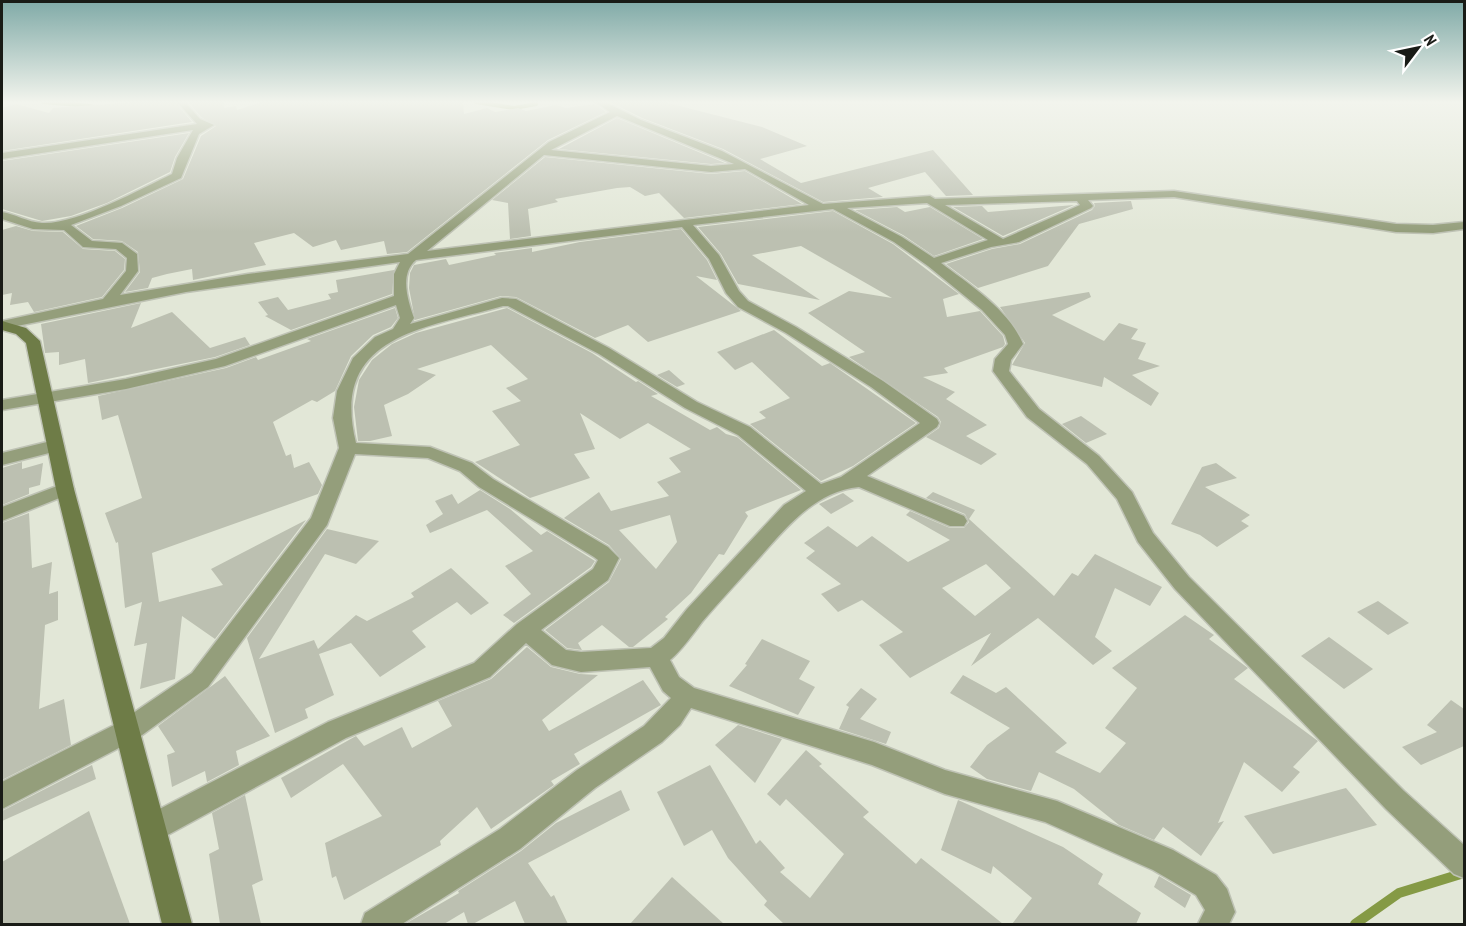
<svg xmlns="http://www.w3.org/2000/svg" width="1466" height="926" font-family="'PT Sans Narrow',sans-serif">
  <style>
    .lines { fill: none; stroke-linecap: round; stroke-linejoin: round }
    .stream-far1 { stroke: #859a45; stroke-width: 4 }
    .stream { stroke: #859a45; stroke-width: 10 }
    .building { fill: #bcc0b1; fill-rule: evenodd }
    .street-casing { stroke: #bec2b4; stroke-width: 3 }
    .secondary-casing { stroke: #bec2b4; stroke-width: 3 }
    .street { fill: #949e7b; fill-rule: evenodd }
    .secondary { fill: #6e7c47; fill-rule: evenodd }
  </style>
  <rect width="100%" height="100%" fill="#e2e7d7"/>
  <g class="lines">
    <g class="stream-far1">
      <polyline points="43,102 91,106"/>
      <polyline points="476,102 514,108 536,104 533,102"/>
    </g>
    <polyline class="stream" points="1355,924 1399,893 1464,873"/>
  </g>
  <g class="building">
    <polygon points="134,102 175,102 192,122 2,151 2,108 16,104 49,113 53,108"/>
    <polygon points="188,102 224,102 224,108 236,106 237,110 262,102 463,102 464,114 487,108 495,112 518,108 526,111 556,105 566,108 595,104 606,112 548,140 407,252 387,254 384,241 341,250 336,240 313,247 294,233 254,243 266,265 193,280 192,269 167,274 152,278 148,288 125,292 140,272 138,252 122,241 93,239 76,226 122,208 183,179 201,136 216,126 201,117"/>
    <polygon points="610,102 664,102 762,127 807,146 760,159 801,183 933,150 973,195 946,196 925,172 868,188 883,197 823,202 723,149 642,118"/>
    <polygon points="617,118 725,163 711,164 559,149"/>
    <polygon points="189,133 175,157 170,172 107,203 71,216 42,221 2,209 2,161"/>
    <polygon points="545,157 711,174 745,171 802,204 684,218 659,193 645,196 630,187 617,188 555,199 558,202 528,209 531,236 510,239 508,203 492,200"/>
    <polygon points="1131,201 1133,209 1079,224 1048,266 978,288 946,264 992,249 1020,244 1092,210 1095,206 1094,203"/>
    <polygon points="1074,205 1003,236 953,207 982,206 988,212"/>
    <polygon points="897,207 905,212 930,207 983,239 934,256 903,235 855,210"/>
    <polygon points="833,211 893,244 959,294 943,299 947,317 980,311 1003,336 1005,344 1003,347 944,368 948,373 923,377 955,392 946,399 987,425 966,436 997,454 981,465 926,437 939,428 941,422 938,417 849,357 865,352 808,313 849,291 892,298 801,246 752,255 820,300 738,284 721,254 698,227"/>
    <polygon points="16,226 33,231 63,232 83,249 115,251 125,259 124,270 102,297 34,312 28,302 10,305 12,293 2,295 2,230"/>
    <polygon points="681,229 707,260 717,280 696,276 741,311 648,342 628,325 595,338 516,297 501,296 415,320 409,288 410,273 414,265 446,259 449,265 496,255 494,253 532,248 532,252 580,242"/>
    <polygon points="394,270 392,294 291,330 265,316 268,315 258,302 278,297 288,310 331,299 328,294 338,292 336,280"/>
    <polygon points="1089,292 1091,297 1052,315 1104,341 1119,323 1138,329 1131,339 1146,343 1138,359 1160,366 1132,375 1159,393 1151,406 1104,377 1102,387 1012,365 1025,343 1000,307"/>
    <polygon points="141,303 131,328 172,312 210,348 245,337 250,345 215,357 88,383 85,359 59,365 59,352 45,353 41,324"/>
    <polygon points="395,308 398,318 391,327 373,335 351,356 335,391 317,402 312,400 273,422 286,456 291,454 294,468 309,462 322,485 318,494 152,553 159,602 223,585 211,569 306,520 215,639 182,616 175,679 140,689 147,643 134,646 142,602 125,608 118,542 116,543 105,513 142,498 118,415 102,420 98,396 226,368 256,357 258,360 311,341 307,339"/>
    <path d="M507 308 592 353 636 382 638 381 658 394 651 396 710 430 717 427 726 434 737 437 801 490 745 512 748 516 724 555 719 554 691 593 665 617 668 619 633 647H629L602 625 578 643 582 650 567 648 545 630 609 582 621 559 609 545 564 518 599 492 611 511 669 496 657 482 681 472 669 458 691 449 648 423 620 439 580 413 595 449 574 454 590 478 530 498 475 462 520 445 492 411 521 401 506 388 528 379 491 345 417 369 436 375 408 394 384 405 392 436 370 441H358L354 407 359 380 372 360 392 344 416 333ZM670 515 677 542 656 569 619 530Z"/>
    <polygon points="774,330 822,366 830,363 916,423 853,466 821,481 750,424 766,418 759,412 790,398 752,362 735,370 717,352"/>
    <polygon points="669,370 685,384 677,387 657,375"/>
    <polygon points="1081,416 1107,434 1086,443 1062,424"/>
    <polygon points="22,462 22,469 43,463 40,485 29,488 29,494 2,505 2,468"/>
    <polygon points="1216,463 1237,478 1205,487 1250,515 1241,521 1249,526 1217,547 1200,535 1171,524 1202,467"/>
    <polygon points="480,490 510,509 541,535 547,531 595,561 591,567 514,623 503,615 531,594 505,566 533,551 487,510 430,533 426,525 443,514 435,501 452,494 458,504"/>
    <path d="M933 492 975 510 969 519 1054 596 1072 573 1078 576 1095 554 1162 587 1150 606 1115 588 1095 637 1112 651 1093 665 1038 618 971 666 991 633 910 678 879 645 903 632 862 600 838 612 821 594 841 584 806 558 815 551 804 543 828 526 857 547 872 536 908 562 950 540 906 515 910 511 950 528H964L969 522 965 514 926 498ZM986 564 1011 588 975 616 942 588Z"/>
    <polygon points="843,493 854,501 831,514 819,504"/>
    <polygon points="29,513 32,568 52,562 49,594 58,591 58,620 45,625 39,709 64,699 71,745 2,780 2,523"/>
    <polygon points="327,529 379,541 356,564 325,554 259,659 314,640 318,649 356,615 367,621 414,597 411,593 451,568 489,603 471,615 457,602 412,631 426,647 380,677 351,643 319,654 334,695 305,709 308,718 275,733 247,638"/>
    <polygon points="1378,601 1409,623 1388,635 1357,612"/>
    <polygon points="1185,615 1214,635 1209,639 1248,668 1234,679 1318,741 1293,767 1300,772 1282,792 1244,762 1218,823 1224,821 1201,856 1163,827 1154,840 1119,825 1074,789 1039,772 1031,791 987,779 970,767 987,745 1010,728 950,693 963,675 996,693 1006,687 1067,743 1055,752 1100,773 1126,743 1105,728 1137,688 1112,668"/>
    <polygon points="1329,637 1373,669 1344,689 1301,656"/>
    <polygon points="762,639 810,661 799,679 815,687 798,715 729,686 747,665 745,664"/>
    <polygon points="527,647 551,667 580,674 598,675 542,720 549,731 643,680 661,705 574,754 580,764 551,781 554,785 491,829 477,807 440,841 441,845 344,900 336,876 332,878 325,843 382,816 343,764 291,798 281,778 356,736 364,746 402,727 412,748 452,726 438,701 491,679"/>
    <polygon points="225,676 270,736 236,751 239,765 207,782 205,771 172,787 167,755 175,752 158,726"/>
    <polygon points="861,688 877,699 860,719 891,732 886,744 839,729 849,707 846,705"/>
    <polygon points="1451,700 1464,709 1464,746 1421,765 1402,747 1437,732 1427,725"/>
    <polygon points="738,725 782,739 755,783 715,745"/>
    <polygon points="806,750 822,764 819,766 869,812 863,817 916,864 921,858 1003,924 784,924 764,905 767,901 728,858 712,830 684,846 657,792 710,765 756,844 760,840 785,868 780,872 810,898 844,854 786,799 780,806 767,794"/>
    <polygon points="92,765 96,779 2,821 2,811"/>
    <polygon points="1346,788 1377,825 1273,854 1244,816"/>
    <polygon points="621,790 630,810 528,863 551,897 554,895 568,924 525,924 515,901 473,924 468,924 464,912 444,924 405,924 459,893 458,891 521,851 556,823"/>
    <polygon points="245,795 263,880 252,885 261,924 220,924 209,854 219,849 212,813"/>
    <polygon points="958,800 1063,847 1103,874 1098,884 1141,913 1136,924 1012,924 1032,898 993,866 991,874 941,850"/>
    <polygon points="89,811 130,924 2,924 2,862"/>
    <polygon points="1159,876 1191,895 1185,908 1154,887"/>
    <polygon points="672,877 724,924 630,924"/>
  </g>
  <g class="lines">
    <defs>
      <g id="street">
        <path d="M177 102H185L200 119 214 125 199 134 181 178 121 206 71 225 92 241 122 243 137 254 138 271 120 295 248 274 408 254 549 142 610 112 595 102H605L641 120 722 151 823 204 930 196 935 199 1174 191 1396 224 1433 225 1464 222V229L1433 233 1396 232 1174 197 1088 200 1093 206 1091 208 1019 242 991 247 941 263C970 285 1009 310 1023 344L1011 360 1009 371 1039 409 1099 456 1132 492 1153 533 1189 577 1404 791 1464 845V878L1454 874 1386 809 1175 589 1138 542 1117 499 1087 464 1027 417 993 371 995 359 1008 344 1005 335 982 310 928 266 894 242 833 209 693 225 719 255 739 291 748 301 796 327 883 381 937 419 939 423 937 427 867 476 964 516 967 521 964 526H950L859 487C811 492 782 533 751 567 735 585 718 603 702 622 692 635 683 649 670 660L679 677 694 688 874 742 945 770 1057 801 1173 850 1216 875 1227 889 1235 912 1229 924H1198L1205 910 1196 895 1153 870 1045 822 945 794 872 765 691 708 680 725 662 742 595 788 520 849 402 924H361L365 913 500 829 577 770 644 726 671 698 663 691 650 667 581 672 552 665 526 643 490 677 346 738 164 837 154 841 144 837 140 827 144 817 328 722 474 663 517 624 593 569 598 560 594 557 479 487 460 471 428 458 355 454 327 525 208 687 138 738 2 809V782L120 722 192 673 311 518 339 448 333 418 337 391 353 358 375 337 393 329 400 318 396 305 225 366 126 389 2 410V400L126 379 216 359 394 296V274L400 262 186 292 2 329V321L103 299 126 271 127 258 116 249 83 247 64 230 33 229 2 219V212C15 214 27 222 42 223 75 225 141 189 172 174L177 158 193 130 2 159V153L197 124ZM617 116 734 164 711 166 551 150ZM544 155 711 172 745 169 809 205 427 251ZM1077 201 1080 205 1003 239 945 205ZM927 203 988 240 934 258 902 237 847 208ZM682 227 709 259 726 293 738 307 786 333 871 387 920 423 841 477 821 484 750 427 697 402 609 348 516 299 502 298 410 324 414 318C408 301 399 274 416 260ZM503 306H508L599 354 685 408 738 435 806 491 784 505 687 609 664 638 651 648 581 652 566 650 541 630 608 580 619 558 608 547 493 479 472 463 430 447 356 443C329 335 426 328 503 306Z"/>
        <polygon points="55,440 64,446 61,450 2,465 2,453"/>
        <polygon points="65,483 72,485 74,489 72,493 2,521 2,507"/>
      </g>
      <polygon id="secondary" points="2,321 26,328 40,341 74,489 192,924 162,924 56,489 26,343 16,334 2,330"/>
    </defs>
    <use href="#street" class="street-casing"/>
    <use href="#secondary" class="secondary-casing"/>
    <use href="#street" class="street"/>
    <use href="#secondary" class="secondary"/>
  </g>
  <linearGradient id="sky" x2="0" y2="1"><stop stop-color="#80aaa7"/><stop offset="0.44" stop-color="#f2f4ed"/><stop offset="1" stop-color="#f2f4ed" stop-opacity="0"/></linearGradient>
  <rect width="1466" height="232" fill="url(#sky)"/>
  <rect width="1466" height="926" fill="none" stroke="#191b16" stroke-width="6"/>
  <g transform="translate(1418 48) rotate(58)" stroke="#ffffff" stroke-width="4.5" paint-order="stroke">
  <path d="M0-4.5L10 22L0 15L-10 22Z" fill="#191b16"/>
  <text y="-9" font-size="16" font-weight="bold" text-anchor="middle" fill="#191b16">N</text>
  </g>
</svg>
